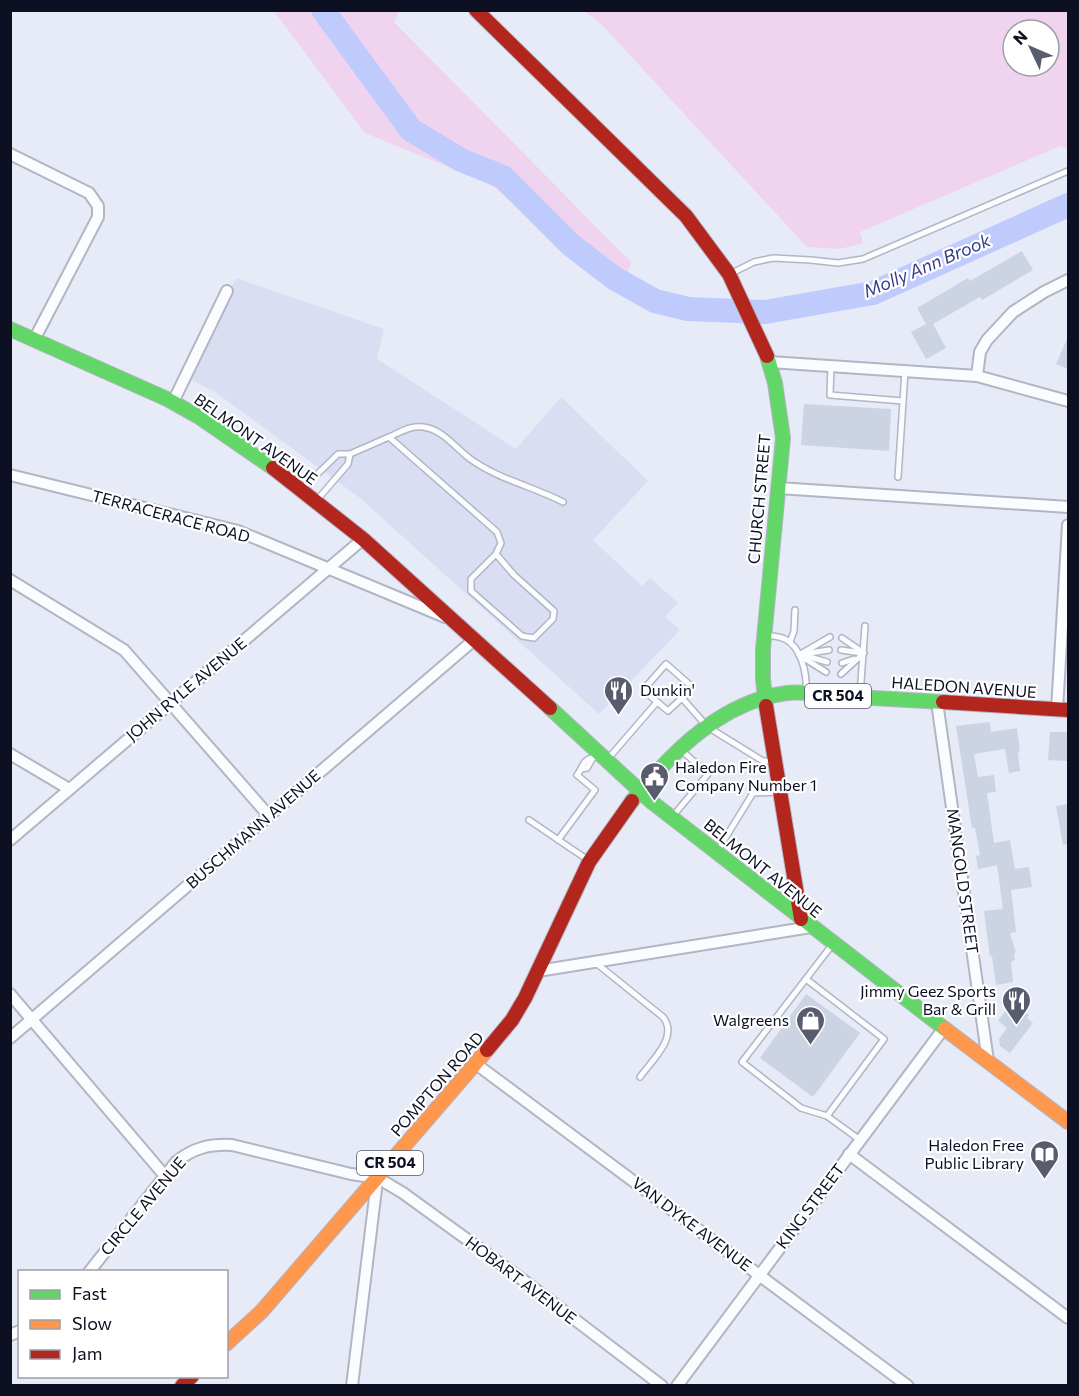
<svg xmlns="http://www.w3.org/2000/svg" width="1079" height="1396" font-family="Commissioner,sans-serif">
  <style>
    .built { fill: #dadef2 }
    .green { fill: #efd3ef; fill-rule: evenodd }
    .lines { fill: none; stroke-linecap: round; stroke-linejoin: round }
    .river { stroke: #bfcafd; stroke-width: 24 }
    .building { fill: #ccd4e3 }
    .lane-casing { stroke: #b2b5c4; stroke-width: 8 }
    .street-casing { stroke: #b2b5c4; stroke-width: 14 }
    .fast-casing { stroke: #b2b5c4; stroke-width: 16 }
    .slow-casing { stroke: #b2b5c4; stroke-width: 16 }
    .jam-casing { stroke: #b2b5c4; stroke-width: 16 }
    .lane { stroke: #fbfcfe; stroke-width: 5 }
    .street { stroke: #fbfcfe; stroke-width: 10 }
    .fast { stroke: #63d668; stroke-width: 14 }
    .slow { stroke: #ff974d; stroke-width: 14 }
    .jam { stroke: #b3261e; stroke-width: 14 }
    .labels { text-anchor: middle; stroke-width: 4.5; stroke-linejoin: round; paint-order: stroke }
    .shield { fill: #fff; stroke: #565865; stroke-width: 1.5 }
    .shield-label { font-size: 15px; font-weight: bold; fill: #0d1023 }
    .street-label { font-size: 16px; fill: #0d1023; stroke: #fff }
    .poi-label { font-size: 16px; fill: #0d1023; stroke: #fff; text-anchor: end }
    .water-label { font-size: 18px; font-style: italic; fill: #353c89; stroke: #fff }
  </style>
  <rect width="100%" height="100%" fill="#e7eaf7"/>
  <polygon class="built" points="236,278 384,329 377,359 516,449 561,397 648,481 593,540 642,586 650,578 678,603 665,617 680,630 599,714 360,498 215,392 185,377"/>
  <g class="green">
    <polygon points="274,11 399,11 394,22 631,262 622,289 490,184 365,133"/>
    <path d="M585 11H1068V149L1060 146 860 232 863 243 840 249 807 247 604 27ZM1013 30H1049V66H1013Z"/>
  </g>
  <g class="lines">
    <polyline class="river" points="323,10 411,130 461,160 503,177 571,245 614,278 655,301 688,309 765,312 873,293 1068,205"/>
  </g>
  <g class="building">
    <polygon points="1022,251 1033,270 982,300 980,297 933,324 946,348 926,359 911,332 926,324 917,308 968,278 970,281"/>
    <polygon points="1068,337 1068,369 1056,364"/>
    <polygon points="804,404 891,409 889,451 801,445"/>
    <polygon points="990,722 991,732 1017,728 1020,751 1018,752 1020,771 1009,773 1005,749 974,754 978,777 994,775 996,792 987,793 994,843 1010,840 1015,869 1029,867 1032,887 1011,890 1016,932 1010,933 1016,953 1014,953 1015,960 1011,962 1013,982 996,985 992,956 990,957 984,911 1003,909 997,865 978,869 976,856 980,855 975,828 972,828 956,726"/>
    <polygon points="1050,732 1068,732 1068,761 1048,760"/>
    <polygon points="1068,804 1068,844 1063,845 1056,806"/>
    <polygon points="806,994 860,1033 813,1097 760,1058"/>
    <polygon points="1011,999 1020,1005 1019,1008 1029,1015 1027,1018 1033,1023 1010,1053 1000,1046 999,1039 1007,1028 998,1021 1007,1009 1005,1007"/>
  </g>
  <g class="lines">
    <defs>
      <g id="lane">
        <polyline points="732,273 754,262 773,258 811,260 838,263 863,259 1068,171"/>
        <polyline points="831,366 830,395 903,401"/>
        <path d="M389 437C403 431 412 424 428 428 444 432 456 448 469 458 497 479 532 486 563 502"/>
        <polyline points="350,454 389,437 497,532 501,543 496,554 514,575 554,611 553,619 534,638 522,636 471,591 471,579 496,554"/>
        <polyline points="898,477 905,371"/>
        <polyline points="302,489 338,454 350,454 348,464 317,500"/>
        <path d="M766 635C772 636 779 636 785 639 801 647 807 673 806 690"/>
        <polyline points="790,642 794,631 795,610"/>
        <polyline points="841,650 862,653"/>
        <polyline points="804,654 829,650"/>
        <polyline points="806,656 827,662"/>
        <polyline points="842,663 854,659"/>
        <polyline points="826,672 799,655 830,637"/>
        <polyline points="841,674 864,653 842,638"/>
        <polyline points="860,695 865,626"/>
        <polyline points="682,698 668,711 643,690 666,664 691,686 682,698 704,723"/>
        <polyline points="711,729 763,761 773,761"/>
        <polyline points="607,760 657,702"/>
        <polyline points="582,769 587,768 594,756"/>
        <polyline points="673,816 708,774 681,750"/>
        <polyline points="529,820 588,860"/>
        <path d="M558 840 595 790 577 775C583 768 582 760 592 758"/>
        <polyline points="718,850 753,793 779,792"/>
        <polyline points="832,945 742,1062 801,1108 827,1116 860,1140"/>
        <path d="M596 963 663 1017C679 1037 652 1060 640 1077"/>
        <polyline points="806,979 884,1039 827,1116"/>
      </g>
      <g id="street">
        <polyline points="10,154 89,193 98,206 98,217 34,340"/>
        <polyline points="770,362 977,376 1068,401"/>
        <polyline points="977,376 980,352 987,340 1013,312 1044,292 1068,280"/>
        <polyline points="173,402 227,291"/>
        <polyline points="10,475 238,531 445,617"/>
        <polyline points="778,488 1068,507"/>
        <polyline points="10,580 124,650 269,816"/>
        <polyline points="937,702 988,1061"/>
        <polyline points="1057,710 1068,525"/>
        <polyline points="10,754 69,789"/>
        <polyline points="10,840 363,539"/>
        <polyline points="538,971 811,927"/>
        <polyline points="10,994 165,1176"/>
        <polyline points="10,1038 475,639"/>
        <polyline points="476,1064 908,1386"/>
        <polyline points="849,1154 1068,1318"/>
        <path d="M89 1272 176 1162C193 1148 209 1144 232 1145L351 1174 378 1178 403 1193 523 1280 662 1386"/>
        <polyline points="10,1335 20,1331"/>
        <polyline points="352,1386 377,1181"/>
        <polyline points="677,1386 944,1028"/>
      </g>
      <g id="fast">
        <polyline points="10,329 167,399 199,417 273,468"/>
        <polyline points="766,706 763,679 763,649 783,438 775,383 767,356"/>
        <polyline points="550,708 653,803 945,1029"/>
        <path d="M632 801C672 752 722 701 787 693 803 691 822 695 838 696 873 698 908 700 943 702"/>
      </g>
      <g id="slow">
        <polyline points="945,1029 1068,1122"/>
        <polyline points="226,1344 262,1311 487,1050"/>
      </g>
      <g id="jam">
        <polyline points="476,10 686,216 729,274 767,356"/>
        <polyline points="273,468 363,539 550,708"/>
        <polyline points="943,702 1068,710"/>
        <polyline points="766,706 801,919"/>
        <polyline points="487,1050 512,1020 525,998 589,862 632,801"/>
        <polyline points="182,1386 192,1376"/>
      </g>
    </defs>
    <use href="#lane" class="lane-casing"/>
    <use href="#street" class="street-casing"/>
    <use href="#fast" class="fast-casing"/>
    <use href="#slow" class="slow-casing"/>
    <use href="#jam" class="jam-casing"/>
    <use href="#lane" class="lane"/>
    <use href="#street" class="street"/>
    <use href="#fast" class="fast"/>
    <use href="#slow" class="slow"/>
    <use href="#jam" class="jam"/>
  </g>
  <defs>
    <symbol id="restaurant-pin" viewBox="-11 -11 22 30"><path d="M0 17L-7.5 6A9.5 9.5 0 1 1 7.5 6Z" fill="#595c6d" stroke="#fff"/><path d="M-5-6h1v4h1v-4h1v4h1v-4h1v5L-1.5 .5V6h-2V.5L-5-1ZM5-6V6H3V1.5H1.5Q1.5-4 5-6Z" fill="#fff"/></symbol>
    <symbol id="civic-pin" viewBox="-11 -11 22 30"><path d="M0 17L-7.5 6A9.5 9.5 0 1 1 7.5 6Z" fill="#595c6d" stroke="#fff"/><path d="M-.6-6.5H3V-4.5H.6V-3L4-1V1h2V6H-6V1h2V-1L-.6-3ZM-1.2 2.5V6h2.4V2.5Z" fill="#fff"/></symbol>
    <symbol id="shop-pin" viewBox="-11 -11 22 30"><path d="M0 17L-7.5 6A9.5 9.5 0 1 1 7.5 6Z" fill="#595c6d" stroke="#fff"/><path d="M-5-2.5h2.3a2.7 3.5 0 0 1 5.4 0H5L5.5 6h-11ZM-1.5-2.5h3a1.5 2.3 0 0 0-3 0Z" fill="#fff"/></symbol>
    <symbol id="library-pin" viewBox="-11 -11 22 30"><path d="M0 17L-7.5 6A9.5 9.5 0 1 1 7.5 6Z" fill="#595c6d" stroke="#fff"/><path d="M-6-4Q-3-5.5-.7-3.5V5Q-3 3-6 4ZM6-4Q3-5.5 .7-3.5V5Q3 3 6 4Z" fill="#fff"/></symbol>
  </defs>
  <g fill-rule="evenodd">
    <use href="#restaurant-pin" x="602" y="674" width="33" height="45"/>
    <use href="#civic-pin" x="638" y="760" width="33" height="45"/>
    <use href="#restaurant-pin" x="1000" y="984" width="33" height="45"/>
    <use href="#shop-pin" x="794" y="1004" width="33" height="45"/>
    <use href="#library-pin" x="1028" y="1138" width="33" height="45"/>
  </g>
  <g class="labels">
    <g class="shield">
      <rect x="805" y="684" width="66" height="24" rx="4.5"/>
      <rect x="357" y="1151" width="66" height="24" rx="4.5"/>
    </g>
    <g class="shield-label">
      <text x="838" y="701">CR 504</text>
      <text x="390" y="1168">CR 504</text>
    </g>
    <g class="street-label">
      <text transform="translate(256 439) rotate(35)" y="6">BELMONT AVENUE</text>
      <text transform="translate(759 499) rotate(-85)" y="6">CHURCH STREET</text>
      <text transform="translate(171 516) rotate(15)" y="6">TERRACERACE ROAD</text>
      <text transform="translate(964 687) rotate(4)" y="6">HALEDON AVENUE</text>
      <text transform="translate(186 689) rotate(-40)" y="6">JOHN RYLE AVENUE</text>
      <text transform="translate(253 829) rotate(-41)" y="6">BUSCHMANN AVENUE</text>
      <text transform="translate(763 868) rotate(39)" y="6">BELMONT AVENUE</text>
      <text transform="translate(963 881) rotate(82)" y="6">MANGOLD STREET</text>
      <text transform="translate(437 1084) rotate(-49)" y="6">POMPTON ROAD</text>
      <text transform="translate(143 1206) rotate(-50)" y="6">CIRCLE AVENUE</text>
      <text transform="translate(810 1206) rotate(-53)" y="6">KING STREET</text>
      <text transform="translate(692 1224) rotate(37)" y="6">VAN DYKE AVENUE</text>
      <text transform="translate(521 1280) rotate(37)" y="6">HOBART AVENUE</text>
    </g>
    <g class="poi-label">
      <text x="640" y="696" text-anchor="start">Dunkin'</text>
      <text x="675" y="773" text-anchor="start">Haledon Fire<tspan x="675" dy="18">Company Number 1</tspan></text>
      <text x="996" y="997">Jimmy Geez Sports<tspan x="996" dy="18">Bar &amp; Grill</tspan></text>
      <text x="789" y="1026">Walgreens</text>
      <text x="1024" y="1151">Haledon Free<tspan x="1024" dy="18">Public Library</tspan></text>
    </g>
    <g class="water-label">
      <text transform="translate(927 266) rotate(-23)" y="6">Molly Ann Brook</text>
    </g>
  </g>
  <rect width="1079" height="1396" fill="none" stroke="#0d1023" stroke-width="24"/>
  <rect x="18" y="1270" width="210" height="108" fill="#ffffff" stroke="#9e9fa7" stroke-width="1.5"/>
  <rect x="30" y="1290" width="30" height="9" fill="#63d668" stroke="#9e9fa7" stroke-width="1.5"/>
  <text x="72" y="1300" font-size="18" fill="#0d1023">Fast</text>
  <rect x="30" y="1320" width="30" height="9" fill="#ff974d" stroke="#9e9fa7" stroke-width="1.5"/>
  <text x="72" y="1330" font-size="18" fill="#0d1023">Slow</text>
  <rect x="30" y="1350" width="30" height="9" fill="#b3261e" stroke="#9e9fa7" stroke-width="1.5"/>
  <text x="72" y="1360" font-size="18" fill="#0d1023">Jam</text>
  <g transform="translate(1031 48) rotate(314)"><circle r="28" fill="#ffffff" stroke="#9e9fa7" stroke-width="1.5"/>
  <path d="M0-4.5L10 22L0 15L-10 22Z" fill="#595c6d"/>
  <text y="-9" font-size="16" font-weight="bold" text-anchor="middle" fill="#0d1023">N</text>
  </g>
</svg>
